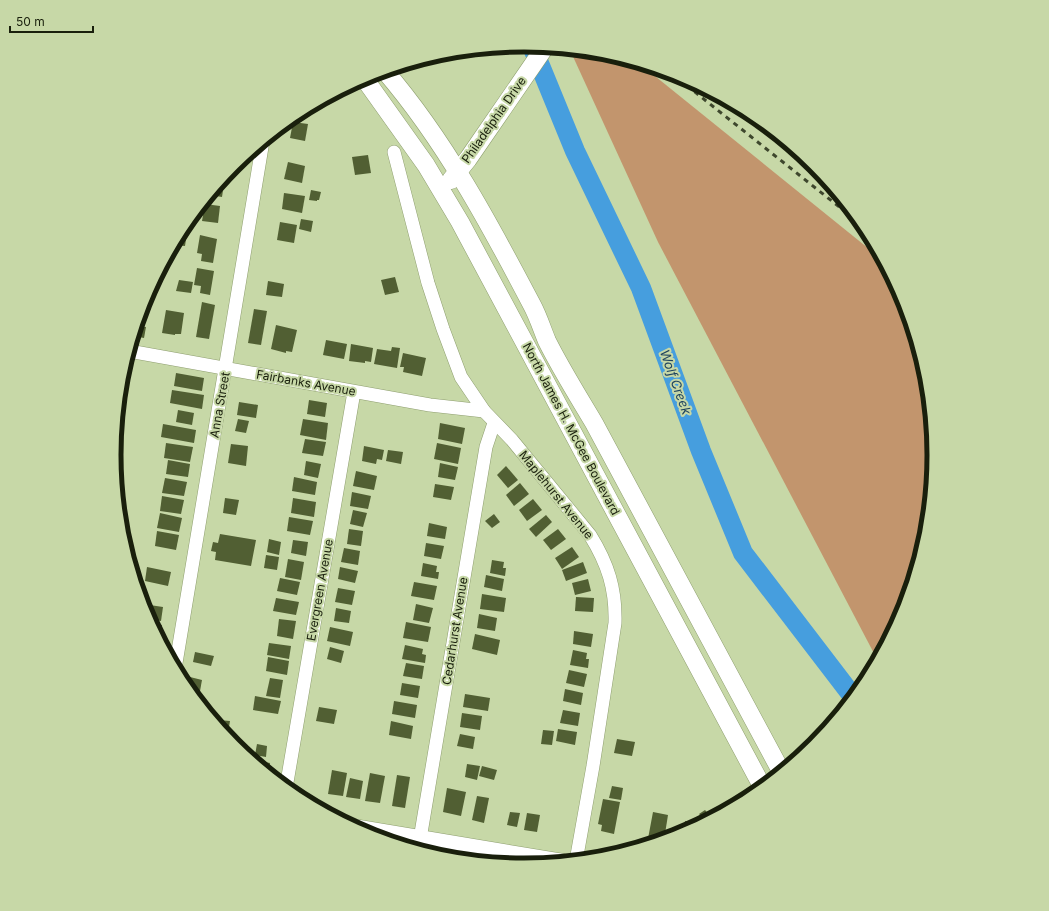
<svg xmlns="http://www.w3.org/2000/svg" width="1049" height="911" font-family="Inter,sans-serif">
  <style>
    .green { fill: #c2956d }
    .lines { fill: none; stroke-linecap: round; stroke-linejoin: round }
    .river { stroke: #469ede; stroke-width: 20 }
    .building { fill: #515f33 }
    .minor-casing { stroke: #8e9e6f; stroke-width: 14 }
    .tertiary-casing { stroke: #8e9e6f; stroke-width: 17 }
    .secondary-casing { stroke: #8e9e6f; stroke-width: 19 }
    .minor { stroke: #fff; stroke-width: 13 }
    .tertiary { stroke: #fff; stroke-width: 16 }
    .secondary { stroke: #fff; stroke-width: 18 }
    .rail { stroke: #3e472d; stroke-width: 3; stroke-dasharray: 5 5; stroke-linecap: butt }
    .labels { text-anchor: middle; stroke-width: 4; stroke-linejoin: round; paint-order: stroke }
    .street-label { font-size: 12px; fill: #191f0c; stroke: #c7d8a7 }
    .water-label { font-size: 13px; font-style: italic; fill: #1f435e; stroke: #c7d8a7 }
    .rim { fill: none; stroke: #191f0c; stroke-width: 5 }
  </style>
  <rect width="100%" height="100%" fill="#c7d8a7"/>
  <polygon class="green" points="570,50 605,53 640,64 884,261 904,299 927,376 935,456 927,536 904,613 878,661 658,242"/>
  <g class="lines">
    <polyline class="river" points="532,46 575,151 641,288 701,451 743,553 854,698"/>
  </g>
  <g class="building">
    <polygon points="758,119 765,124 760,130 753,125"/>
    <polygon points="293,122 308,124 305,141 290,138"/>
    <polygon points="368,155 371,173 355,175 352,157"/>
    <polygon points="288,162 305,166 302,183 284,179"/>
    <polygon points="225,177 222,197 210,195"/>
    <polygon points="311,190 321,192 319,200 317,200 317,201 309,200"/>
    <polygon points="284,193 305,196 302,213 282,209"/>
    <polygon points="205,204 220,206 218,223 202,221"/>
    <polygon points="301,219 313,221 311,232 299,229"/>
    <polygon points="280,222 297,225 294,243 277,240"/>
    <polygon points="181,232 187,233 185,246 174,245"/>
    <polygon points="200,235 217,239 213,263 201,261 202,254 197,253"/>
    <polygon points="197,268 214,271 210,295 200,293 201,286 194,285"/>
    <polygon points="395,277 399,292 385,295 381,280"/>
    <polygon points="179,280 193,282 191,293 176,291"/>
    <polygon points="268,281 284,284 282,297 266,295"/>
    <polygon points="202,302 215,305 209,339 196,337"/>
    <polygon points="254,309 267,311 261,345 248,343"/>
    <polygon points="166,310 184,313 181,334 175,334 175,335 162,333"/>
    <polygon points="276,325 297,330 292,352 286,351 286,353 271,349"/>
    <polygon points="137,326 146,327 144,338 134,336"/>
    <polygon points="326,340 347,344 344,359 323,355"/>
    <polygon points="351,344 373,348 371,362 365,361 365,363 349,361"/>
    <polygon points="392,347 400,348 397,368 374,364 377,349 391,351"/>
    <polygon points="403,353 426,358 422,376 403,372 404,367 400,367"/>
    <polygon points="176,373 204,378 202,391 174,386"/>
    <polygon points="172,390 204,395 202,409 170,403"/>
    <polygon points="309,400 327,403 325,417 307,414"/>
    <polygon points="239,402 258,405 256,418 237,415"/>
    <polygon points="178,410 194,413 192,425 176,422"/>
    <polygon points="238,419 249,421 246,433 235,431"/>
    <polygon points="303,419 328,423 326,440 300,435"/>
    <polygon points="440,423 465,428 462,444 438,439"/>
    <polygon points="163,424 196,430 194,443 161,437"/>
    <polygon points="305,439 326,442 323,456 302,453"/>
    <polygon points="166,443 193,447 190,462 164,458"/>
    <polygon points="437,443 461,448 458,464 434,459"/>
    <polygon points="231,444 248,446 246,466 228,463"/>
    <polygon points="364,446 384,450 382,460 377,459 376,464 362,461"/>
    <polygon points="388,450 403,452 401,464 386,461"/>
    <polygon points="168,460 190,464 188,477 166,474"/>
    <polygon points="306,461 321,464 318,478 304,475"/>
    <polygon points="440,463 458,467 455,480 438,477"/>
    <polygon points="506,466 518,480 508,488 497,475"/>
    <polygon points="356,471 377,476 374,490 353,486"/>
    <polygon points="294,477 317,482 315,495 292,491"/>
    <polygon points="165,478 187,482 184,496 162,493"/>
    <polygon points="520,483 529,494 514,506 506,495"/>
    <polygon points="435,484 454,487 451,500 433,497"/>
    <polygon points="352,492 371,496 368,509 350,506"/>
    <polygon points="162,496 184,500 181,514 160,511"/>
    <polygon points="225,498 239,500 236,515 223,513"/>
    <polygon points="293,498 316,502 314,517 291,513"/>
    <polygon points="533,499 542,510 527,521 519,510"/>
    <polygon points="353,510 367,513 363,527 350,524"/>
    <polygon points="160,513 182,518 179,532 157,528"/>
    <polygon points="494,514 500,522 492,528 485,521"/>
    <polygon points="546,515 552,522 536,537 529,529"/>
    <polygon points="289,517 313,521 310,535 287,531"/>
    <polygon points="429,523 447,527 445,539 427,536"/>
    <polygon points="349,529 363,531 361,546 347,544"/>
    <polygon points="558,529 566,539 551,550 543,540"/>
    <polygon points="157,531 179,535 176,550 155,546"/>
    <polygon points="220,534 256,540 251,566 215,560 216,552 211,551 213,542 218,543"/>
    <polygon points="269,539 281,542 279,555 267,552"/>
    <polygon points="293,540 308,542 306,556 291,553"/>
    <polygon points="426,543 444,546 441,559 424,556"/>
    <polygon points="572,547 579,557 562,569 555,558"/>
    <polygon points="344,548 360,551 358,565 341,562"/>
    <polygon points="266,555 279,557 277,570 264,568"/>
    <polygon points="288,559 304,562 301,580 285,577"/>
    <polygon points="492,560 504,562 503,568 506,568 505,576 490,573"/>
    <polygon points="583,562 587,573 566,581 562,570"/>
    <polygon points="423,563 437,566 436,572 439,572 438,579 421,576"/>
    <polygon points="147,567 171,572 168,586 145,581"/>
    <polygon points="340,567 358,571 355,583 338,579"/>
    <polygon points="486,575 504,579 502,591 484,587"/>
    <polygon points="280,578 300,582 297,595 277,591"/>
    <polygon points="588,579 591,591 575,595 572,583"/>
    <polygon points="414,582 437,586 434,600 411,596"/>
    <polygon points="338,588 355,591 352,605 335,602"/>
    <polygon points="482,594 506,598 504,612 480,609"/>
    <polygon points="576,597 594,598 593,612 575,611"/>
    <polygon points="276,598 299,602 296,615 273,611"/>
    <polygon points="143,604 163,607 161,621 149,619"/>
    <polygon points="416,604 433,608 429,623 413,620"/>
    <polygon points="336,608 351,611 349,623 334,621"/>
    <polygon points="479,614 497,618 495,631 477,628"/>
    <polygon points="279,619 296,621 293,639 277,636"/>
    <polygon points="406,622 431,627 428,642 403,638"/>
    <polygon points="151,623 162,625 159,639"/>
    <polygon points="330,627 353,632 350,646 327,641"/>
    <polygon points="574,631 593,634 591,647 573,644"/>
    <polygon points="475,634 500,640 497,655 472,649"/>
    <polygon points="269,643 291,646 289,659 267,655"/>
    <polygon points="405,645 423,649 422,654 426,655 425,663 402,659"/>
    <polygon points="330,647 344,651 341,663 327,659"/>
    <polygon points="573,650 587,653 586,659 589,659 588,668 570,665"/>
    <polygon points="195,652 214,656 211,666 193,662"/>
    <polygon points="268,657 289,661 287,675 266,671"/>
    <polygon points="406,663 424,666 422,679 403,676"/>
    <polygon points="569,670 587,674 584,687 566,683"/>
    <polygon points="190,677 202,680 198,702 188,689"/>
    <polygon points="270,678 283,680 280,698 266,696"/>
    <polygon points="402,683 420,686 418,698 400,695"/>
    <polygon points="565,689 583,693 581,705 563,701"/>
    <polygon points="465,694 490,698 488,711 463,707"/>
    <polygon points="255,696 281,701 278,714 253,710"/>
    <polygon points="394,701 417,705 415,718 392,714"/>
    <polygon points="319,707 337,710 334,724 316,721"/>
    <polygon points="563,710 580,713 578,726 560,723"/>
    <polygon points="462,713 482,716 480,730 460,727"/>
    <polygon points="218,720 230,721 228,733 223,732 217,725"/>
    <polygon points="391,721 413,726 411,739 389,735"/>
    <polygon points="558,729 577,732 575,745 556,741"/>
    <polygon points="543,730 554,731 552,745 541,744"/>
    <polygon points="460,734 475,737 473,749 457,746"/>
    <polygon points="617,739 635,742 632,756 614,753"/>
    <polygon points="257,744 267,746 266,757 255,755"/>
    <polygon points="240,750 252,752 251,759"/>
    <polygon points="254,760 270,763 268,773 254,762"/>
    <polygon points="467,764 480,766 477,780 465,777"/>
    <polygon points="482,766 497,770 494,780 479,776"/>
    <polygon points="332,770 347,773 343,796 328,794"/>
    <polygon points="370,773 385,776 380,803 365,801"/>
    <polygon points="397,775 410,777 405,808 392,806"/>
    <polygon points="350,778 363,781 360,799 346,797"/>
    <polygon points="612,786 623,788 621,800 609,798"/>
    <polygon points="447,788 466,792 461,816 443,812"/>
    <polygon points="477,796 489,798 484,823 472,820"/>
    <polygon points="603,799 620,802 614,834 601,831 602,825 598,824"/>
    <polygon points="705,810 712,818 706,822 699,814"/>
    <polygon points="510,812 520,813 517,827 507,825"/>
    <polygon points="653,812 668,815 664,840 650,844 647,844"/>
    <polygon points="527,813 540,815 537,832 524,830"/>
    <polygon points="685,821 702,824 683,834"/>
  </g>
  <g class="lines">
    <defs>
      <g id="minor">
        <path d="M394 152 428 283 443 329 461 377 484 411 512 440 590 535C608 564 616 589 615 623L593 766 576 861"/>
        <polyline points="129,351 430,405 484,411"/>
        <polyline points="175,669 263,141"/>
        <polyline points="286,788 354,392"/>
        <polyline points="420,839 486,447 494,423"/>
      </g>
      <polyline id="tertiary" points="353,827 563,862"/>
      <g id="secondary">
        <path d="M385 71C445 141 489 223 532 305 538 316 542 329 547 341 561 369 578 396 594 423L782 773"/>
        <polyline points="364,78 426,165 460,222 763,788"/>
        <polyline points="451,180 468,159 545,47"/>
      </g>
    </defs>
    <use href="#minor" class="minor-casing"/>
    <use href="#tertiary" class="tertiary-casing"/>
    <use href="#secondary" class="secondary-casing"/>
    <use href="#minor" class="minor"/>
    <use href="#tertiary" class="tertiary"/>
    <use href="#secondary" class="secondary"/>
    <polyline class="rail" points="671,73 867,229"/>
  </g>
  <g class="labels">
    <g class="street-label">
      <text transform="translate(494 120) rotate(-55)" y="4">Philadelphia Drive</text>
      <text transform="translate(306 383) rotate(10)" y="4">Fairbanks Avenue</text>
      <text transform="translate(220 405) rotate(-80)" y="4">Anna Street</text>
      <text transform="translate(571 429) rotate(62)" y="4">North James H. McGee Boulevard</text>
      <text transform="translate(556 495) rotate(51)" y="4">Maplehurst Avenue</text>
      <text transform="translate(320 590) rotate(-80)" y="4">Evergreen Avenue</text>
      <text transform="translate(455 631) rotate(-81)" y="4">Cedarhurst Avenue</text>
    </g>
    <g class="water-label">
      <text transform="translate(676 382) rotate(70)" y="5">Wolf Creek</text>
    </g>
  </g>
  <path d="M0 0H1049V911H0ZM121 455a403 403 0 1 1 806 0a403 403 0 1 1-806 0Z" fill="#c7d8a7" fill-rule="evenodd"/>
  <path class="rim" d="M121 455a403 403 0 1 1 806 0a403 403 0 1 1-806 0Z"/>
  <path d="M10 26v6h83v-6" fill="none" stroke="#191f0c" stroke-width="2"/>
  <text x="16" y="26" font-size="12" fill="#191f0c" stroke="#c7d8a7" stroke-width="3" paint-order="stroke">50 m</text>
</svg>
